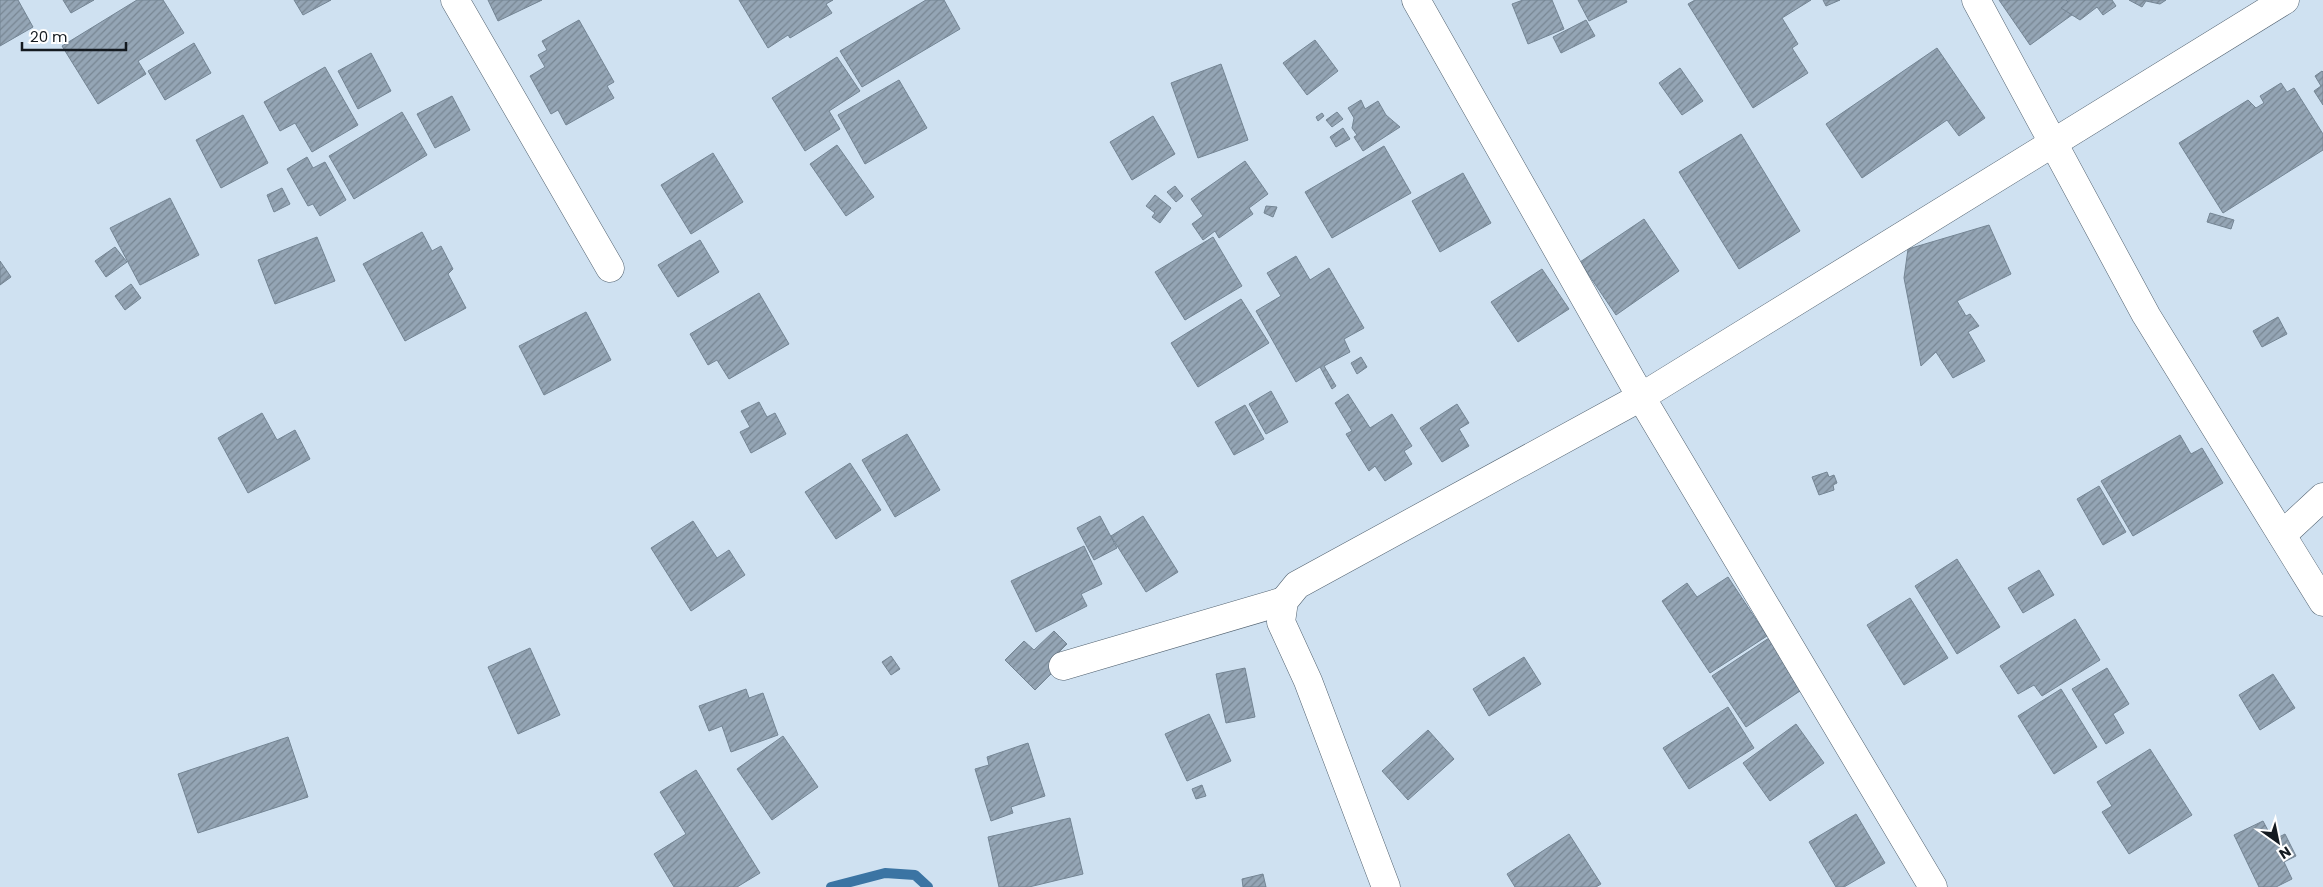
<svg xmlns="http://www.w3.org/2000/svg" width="2323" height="887" font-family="Poppins,sans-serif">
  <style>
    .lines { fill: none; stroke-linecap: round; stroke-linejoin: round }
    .stream { stroke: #3b74a3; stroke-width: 10 }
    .building { fill: url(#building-hatch); stroke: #748594 }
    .minor-casing { stroke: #526270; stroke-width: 29 }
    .minor { stroke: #fff; stroke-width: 28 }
  </style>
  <defs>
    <pattern id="building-hatch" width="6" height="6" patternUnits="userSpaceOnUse" patternTransform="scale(1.25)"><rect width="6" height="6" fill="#94a5b5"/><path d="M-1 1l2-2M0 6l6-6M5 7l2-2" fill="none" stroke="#788693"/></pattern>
  </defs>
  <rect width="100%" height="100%" fill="#cfe1f1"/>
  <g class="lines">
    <polyline class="stream" points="831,887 885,873 915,875 928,887"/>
  </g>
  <g class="building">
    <polygon points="0,0 18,0 33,27 0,46"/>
    <polygon points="63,0 94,0 71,13"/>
    <polygon points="137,0 163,0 184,33 138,61 146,74 98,104 62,46"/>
    <polygon points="294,0 331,0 303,15"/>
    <polygon points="488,0 542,0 498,21"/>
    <polygon points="739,0 833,0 826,4 832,13 790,38 788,35 768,48"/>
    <polygon points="926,0 944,0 960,29 862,87 840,51"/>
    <polygon points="1523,0 1552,0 1564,29 1528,44 1512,4"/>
    <polygon points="1578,0 1626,0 1627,2 1589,21"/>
    <polygon points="1695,0 1811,0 1782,18 1798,44 1792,48 1808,73 1753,108 1688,4"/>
    <polygon points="1823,0 1840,0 1826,6"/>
    <polygon points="1999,0 2067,0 2076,12 2030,45"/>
    <polygon points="2066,0 2112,0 2116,6 2103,15 2097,7 2080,20 2061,8 2068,2"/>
    <polygon points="2129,0 2166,0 2160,4 2146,1 2142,7"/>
    <polygon points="579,20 614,82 607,86 614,98 566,125 558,110 551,114 530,76 545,67 538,55 547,50 542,41"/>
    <polygon points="1586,20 1595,36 1561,53 1553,37"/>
    <polygon points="1315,40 1338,71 1307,95 1283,63"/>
    <polygon points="194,43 211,73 165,100 148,71"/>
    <polygon points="1937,48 1985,118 1959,136 1947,120 1862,178 1826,124"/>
    <polygon points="371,53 391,91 358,109 338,71"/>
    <polygon points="837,57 860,91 829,111 840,129 805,151 772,98"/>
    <polygon points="1221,64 1248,140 1198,158 1171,83"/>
    <polygon points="325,67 358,125 312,152 295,123 280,131 264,102"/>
    <polygon points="1680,68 1703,101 1682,115 1659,83"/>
    <polygon points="2322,71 2323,72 2323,105 2314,91 2321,86 2315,76"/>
    <polygon points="899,80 927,128 865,164 838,115"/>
    <polygon points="2281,83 2287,92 2294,88 2323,134 2323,150 2223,213 2179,143 2248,100 2256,108 2264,103 2260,96"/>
    <polygon points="452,96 470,130 435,148 417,114"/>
    <polygon points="1361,100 1365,109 1378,101 1386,115 1400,127 1363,151 1354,137 1357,135 1352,128 1354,118 1348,108"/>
    <polygon points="402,112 427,155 354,199 329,156"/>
    <polygon points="1337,112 1343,119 1332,127 1326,120"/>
    <polygon points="1322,113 1324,116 1318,121 1316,117"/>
    <polygon points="243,115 268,163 221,188 196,140"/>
    <polygon points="1153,116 1175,154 1132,180 1110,142"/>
    <polygon points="1343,128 1350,139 1336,147 1330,137"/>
    <polygon points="1741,134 1800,231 1739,269 1679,172"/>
    <polygon points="837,145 874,197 846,216 810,164"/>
    <polygon points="1384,146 1411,193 1332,238 1305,192"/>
    <polygon points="713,153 743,202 691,234 661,185"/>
    <polygon points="307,157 313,168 325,162 346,200 320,216 313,204 308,206 287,169"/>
    <polygon points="1245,161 1268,194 1249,208 1253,214 1219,238 1215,231 1203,240 1192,224 1203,216 1191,199"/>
    <polygon points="1463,173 1491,223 1440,252 1412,201"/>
    <polygon points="1175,186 1183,196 1176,202 1167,192"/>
    <polygon points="282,188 290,204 274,212 267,195"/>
    <polygon points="1155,195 1171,208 1160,223 1152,217 1155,213 1146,206"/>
    <polygon points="170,198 199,255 140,285 110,228"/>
    <polygon points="1266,206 1277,207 1273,217 1264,213"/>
    <polygon points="2210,213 2234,220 2231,229 2207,222"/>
    <polygon points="1644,219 1679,271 1616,315 1580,262"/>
    <polygon points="1989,225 2011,274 1957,301 1966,316 1970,314 1979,326 1968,332 1985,361 1953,378 1936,352 1921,366 1904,278 1908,249"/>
    <polygon points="422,232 432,251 441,246 453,269 448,274 466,308 405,341 363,264"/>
    <polygon points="317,237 335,281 275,304 258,260"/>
    <polygon points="1213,237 1242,286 1185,320 1155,272"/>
    <polygon points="700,240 719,272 678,297 658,265"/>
    <polygon points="115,247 127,262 106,277 95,261"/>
    <polygon points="1296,256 1310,280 1329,268 1364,328 1344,339 1350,352 1324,366 1336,386 1332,389 1320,367 1296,382 1256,311 1281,296 1267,273"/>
    <polygon points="0,261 11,277 0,285"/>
    <polygon points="1542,269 1569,309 1518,342 1491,302"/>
    <polygon points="131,284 141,298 125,310 115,296"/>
    <polygon points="759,293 789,344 729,379 717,360 708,365 690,334"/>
    <polygon points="1241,299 1269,343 1198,387 1171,343"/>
    <polygon points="586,312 611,360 544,395 519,346"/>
    <polygon points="2278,317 2287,334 2262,347 2253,331"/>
    <polygon points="1361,357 1367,367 1357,374 1351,363"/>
    <polygon points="1271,391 1288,422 1266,434 1249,404"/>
    <polygon points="1348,394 1370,428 1392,414 1412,446 1404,451 1412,464 1385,481 1375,466 1369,471 1346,434 1352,431 1335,403"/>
    <polygon points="759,402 767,417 775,413 786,434 751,453 740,432 750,427 741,411"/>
    <polygon points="1457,404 1469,423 1459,429 1469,446 1442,462 1420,428"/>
    <polygon points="1245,405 1264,439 1234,455 1215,422"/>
    <polygon points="262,413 277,440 295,430 310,459 248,493 218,438"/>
    <polygon points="907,434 940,490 895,517 862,460"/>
    <polygon points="2180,435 2191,454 2202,448 2223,483 2133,536 2101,481"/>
    <polygon points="850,463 881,510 836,539 805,492"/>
    <polygon points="1827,472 1829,477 1834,475 1837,483 1833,485 1834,490 1819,495 1812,477"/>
    <polygon points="2099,486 2126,532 2103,545 2077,499"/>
    <polygon points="1100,516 1117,548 1094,560 1077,528"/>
    <polygon points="1143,516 1178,572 1146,592 1111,536"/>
    <polygon points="693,521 717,558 729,550 745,575 691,611 651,548"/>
    <polygon points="1084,546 1102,584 1081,594 1087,606 1036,632 1011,581"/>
    <polygon points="1957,559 2000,627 1957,654 1915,586"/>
    <polygon points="2039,570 2054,595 2023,613 2008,588"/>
    <polygon points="1728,577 1767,636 1710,673 1662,601 1687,583 1697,597"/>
    <polygon points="1910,598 1948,658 1904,685 1867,625"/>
    <polygon points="2075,619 2100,660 2042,696 2034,685 2018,694 2000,666"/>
    <polygon points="1054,631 1067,644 1051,660 1058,667 1035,690 1005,660 1024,641 1034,650"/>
    <polygon points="1775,634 1809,685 1746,727 1712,676"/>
    <polygon points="530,648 560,715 518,734 488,667"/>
    <polygon points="891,656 900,669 891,675 882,662"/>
    <polygon points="1524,657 1541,684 1489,716 1473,689"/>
    <polygon points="1245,668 1255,717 1226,723 1216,674"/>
    <polygon points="2107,668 2129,704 2113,714 2124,733 2106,744 2072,689"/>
    <polygon points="2273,674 2295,708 2260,730 2239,695"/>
    <polygon points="746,689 749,698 763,693 778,735 731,752 722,726 709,731 699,706"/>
    <polygon points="2061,689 2097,747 2054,774 2018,716"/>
    <polygon points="1728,707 1754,748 1689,789 1663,748"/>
    <polygon points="1209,714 1231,761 1187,781 1165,734"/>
    <polygon points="1796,724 1824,763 1770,801 1743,763"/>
    <polygon points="1428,730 1454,759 1408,800 1382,771"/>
    <polygon points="783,736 818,787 772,820 737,769"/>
    <polygon points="288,737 308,797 198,833 178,774"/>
    <polygon points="1028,743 1045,796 1011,807 1013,813 991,821 975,769 989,765 987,757"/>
    <polygon points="2150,749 2192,815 2129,854 2102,812 2112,806 2097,782"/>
    <polygon points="696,770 760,873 737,887 674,887 654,854 686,834 660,792"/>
    <polygon points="1202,785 1206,796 1196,799 1192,789"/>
    <polygon points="1856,814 1885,863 1844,887 1836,887 1809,842"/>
    <polygon points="1070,818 1083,874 1029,887 999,887 988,837"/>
    <polygon points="2263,821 2273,840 2285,834 2296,856 2284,862 2292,879 2276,887 2259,887 2234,835"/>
    <polygon points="1569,834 1601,884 1596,887 1515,887 1507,874"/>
    <polygon points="1263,874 1266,887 1243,887 1242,879"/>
  </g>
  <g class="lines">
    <defs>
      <g id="minor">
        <polyline points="455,0 610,268"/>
        <polyline points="1416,0 1641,397 1933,887"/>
        <polyline points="1976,0 2146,315 2323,602"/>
        <polyline points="2282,535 2323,497"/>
        <polyline points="1063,666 1284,601"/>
        <polyline points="1386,887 1308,681 1281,622 1284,601 1297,585 1641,397 2285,0"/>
      </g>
    </defs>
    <use href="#minor" class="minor-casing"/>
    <use href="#minor" class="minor"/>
  </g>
  <g transform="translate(2278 842) rotate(147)" stroke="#ffffff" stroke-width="4" paint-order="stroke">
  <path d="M0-4L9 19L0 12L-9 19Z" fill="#141a20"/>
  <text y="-8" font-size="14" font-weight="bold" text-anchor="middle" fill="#141a20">N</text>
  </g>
  <path d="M22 42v8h104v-8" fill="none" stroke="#141a20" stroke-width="2.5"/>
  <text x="30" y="42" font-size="15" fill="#141a20" stroke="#ffffff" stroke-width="4" paint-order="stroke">20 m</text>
</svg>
